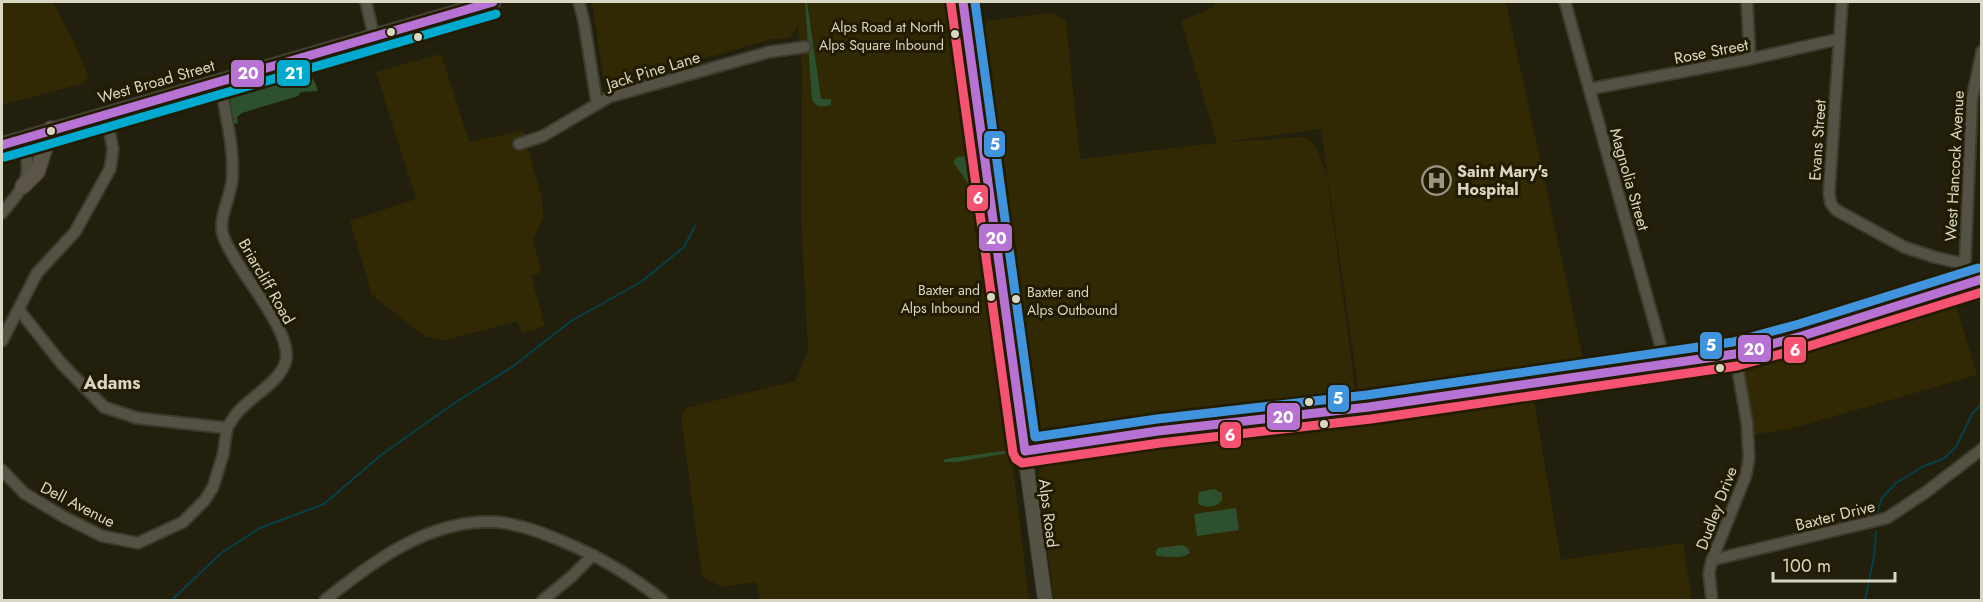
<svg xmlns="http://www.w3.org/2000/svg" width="1983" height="602" font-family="Jost,sans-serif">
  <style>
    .built { fill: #302903 }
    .green { fill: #2d512e }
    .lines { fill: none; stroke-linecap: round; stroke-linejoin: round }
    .stream { stroke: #04414b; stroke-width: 2 }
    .minor-casing { stroke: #3d3b2e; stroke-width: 14 }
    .secondary-casing { stroke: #3d3b2e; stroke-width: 16 }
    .primary-casing { stroke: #3d3b2e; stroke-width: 18 }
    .minor { stroke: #545245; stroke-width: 10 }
    .secondary { stroke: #545245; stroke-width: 14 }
    .primary { stroke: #5b5448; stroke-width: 15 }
    .bus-1-casing { stroke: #211b00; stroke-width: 14 }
    .bus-2-casing { stroke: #211b00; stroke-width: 14 }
    .bus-3-casing { stroke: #211b00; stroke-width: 14 }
    .bus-4-casing { stroke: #211b00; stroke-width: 14 }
    .bus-1 { stroke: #b673d3; stroke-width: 9 }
    .bus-2 { stroke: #f65372; stroke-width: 9 }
    .bus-3 { stroke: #4094de; stroke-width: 9 }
    .bus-4 { stroke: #00a9ce; stroke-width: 9 }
    .bus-dot { fill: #d9d6c4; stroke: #211b00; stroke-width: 2 }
    .labels { text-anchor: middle; stroke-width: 6; stroke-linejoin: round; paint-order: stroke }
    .bus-label { font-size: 14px; fill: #d9d6c4; stroke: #211b00; text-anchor: end }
    .street-label { font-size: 16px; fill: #d9d6c4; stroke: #211b00 }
    .poi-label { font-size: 16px; font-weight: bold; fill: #d9d6c4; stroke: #211b00; text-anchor: start }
    .neighbourhood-label { font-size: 18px; font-weight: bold; fill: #d9d6c4; stroke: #211b00 }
    .line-badge { stroke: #211b00; stroke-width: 2 }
    .badge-label { font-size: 16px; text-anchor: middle; font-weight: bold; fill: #fff }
  </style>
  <rect width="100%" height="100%" fill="#231f0d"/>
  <g class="built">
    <polygon points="2,2 53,2 76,46 88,76 84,83 2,105"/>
    <polygon points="592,2 951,2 999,351 1029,600 760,600 756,582 721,587 702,576 681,417 685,408 796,381 808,350 801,215 802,69 798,26 790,38 772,39 605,88"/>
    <polygon points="1215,2 1506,2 1585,367 1360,401 1321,129 1224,142 1306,137 1316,146 1327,175 1356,396 1249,412 1058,436 1043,437 1037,434 1033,428 1008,254 984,21 1050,13 1057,15 1066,21 1080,159 1217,143 1181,21 1212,8"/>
    <polygon points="441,54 469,142 523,131 542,199 543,218 533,240 541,272 531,276 545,326 522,333 517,321 447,340 426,337 372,295 350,221 416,199 376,72"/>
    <polygon points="1953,295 1977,375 1793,428 1751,435 1743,366 1746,360 1858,327"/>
    <polygon points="1532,390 1561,560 1683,543 1692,600 1054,600 1037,474 1048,456"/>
  </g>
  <g class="green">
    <path d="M805 2H807L821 99H831V105C823 107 815 108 812 99Z"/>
    <path d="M300 74C312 73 315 81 318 91L301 92 298 96 242 113 237 117 238 124 233 123 230 100 232 95Z"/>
    <polygon points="968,156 975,193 953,162 957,157"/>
    <polygon points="1003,451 1009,453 957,462 943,462 945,459"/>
    <path d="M1214 489 1222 493V500C1216 508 1206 508 1198 504L1199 492Z"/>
    <polygon points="1236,508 1239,530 1197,536 1194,514"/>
    <path d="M1182 545 1188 548 1190 553C1183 559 1167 557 1157 556L1155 553 1158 548Z"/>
  </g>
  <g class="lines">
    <g class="stream">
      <polyline points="1877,512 1882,498 1896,483 1924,466 1943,459 1956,447 1972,414 1982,403"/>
      <polyline points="172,600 221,553 260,528 324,504 381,455 456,402 512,367 571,321 641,282 684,247 695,226"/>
      <polyline points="1865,600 1874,557 1876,532"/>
    </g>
    <defs>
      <g id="minor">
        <polyline points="366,2 374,37"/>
        <polyline points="579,2 584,22 597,104"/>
        <polyline points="1565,2 1666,365"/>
        <polyline points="1747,2 1750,59"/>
        <polyline points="1842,2 1829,193 1831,204 1836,210 1904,247 1934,257 1965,264"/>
        <polyline points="1589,89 1750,59 1839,39"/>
        <polyline points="519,144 543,136 609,97 769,52 805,47"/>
        <path d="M2 213C26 184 34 177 22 139"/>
        <polyline points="1968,283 1965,264 1972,99 1982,51"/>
        <path d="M19 310 61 363 104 407 137 418 227 428C230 423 233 418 237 413 250 397 282 381 286 360 292 328 233 267 223 235 218 219 230 198 232 181 235 149 225 114 220 82"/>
        <polyline points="2,341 37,273 75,232 110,169 113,149 106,114"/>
        <polyline points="2,470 24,493 64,517 102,536 138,543 183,522 205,500 213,487 223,455 227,428"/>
        <polyline points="1712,560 1887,518 1926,492 1982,449"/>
        <path d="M325 600C370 564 421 525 481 522 510 520 538 531 564 542 600 557 632 576 662 600"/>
        <polyline points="543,600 571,577 593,555"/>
        <polyline points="1712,600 1709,573 1712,560 1746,475 1749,458 1747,423 1735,354"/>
      </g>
      <g id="secondary">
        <polyline points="963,2 1045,600"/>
        <polyline points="1025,451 1158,431 1369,407 1735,354 1802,336 1982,279"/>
      </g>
      <g id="primary">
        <polyline points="2,145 493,2"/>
        <polyline points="23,186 37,172 51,129"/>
      </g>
    </defs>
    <use href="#minor" class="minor-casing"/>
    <use href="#secondary" class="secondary-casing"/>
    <use href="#primary" class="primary-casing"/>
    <use href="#minor" class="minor"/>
    <use href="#secondary" class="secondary"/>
    <use href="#primary" class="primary"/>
    <defs>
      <g id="bus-1">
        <polyline points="963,2 1025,451 1158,431 1369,407 1735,354 1802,336 1982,279"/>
        <polyline points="2,145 493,2"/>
      </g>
      <polyline id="bus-2" points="951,4 1013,453 1016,459 1022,463 1160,443 1371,419 1737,366 1806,347 1982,292"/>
      <polyline id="bus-3" points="975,2 1035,437 1157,419 1367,395 1733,342 1799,324 1978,268"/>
      <polyline id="bus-4" points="5,157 496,14"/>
    </defs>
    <use href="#bus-1" class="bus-1-casing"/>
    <use href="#bus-2" class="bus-2-casing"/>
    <use href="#bus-3" class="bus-3-casing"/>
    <use href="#bus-4" class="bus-4-casing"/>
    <use href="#bus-1" class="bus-1"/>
    <use href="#bus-2" class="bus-2"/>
    <use href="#bus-3" class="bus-3"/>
    <use href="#bus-4" class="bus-4"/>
  </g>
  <defs>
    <symbol id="hospital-ring" viewBox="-11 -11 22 22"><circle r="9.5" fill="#211b00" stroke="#999684" stroke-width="1.5"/><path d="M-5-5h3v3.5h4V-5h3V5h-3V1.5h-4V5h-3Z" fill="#999684"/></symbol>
  </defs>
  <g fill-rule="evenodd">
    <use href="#hospital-ring" x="1420" y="164" width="33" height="33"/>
  </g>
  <g class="bus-dot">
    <circle cx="391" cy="32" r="5"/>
    <circle cx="955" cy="34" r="5"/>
    <circle cx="418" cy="37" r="5"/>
    <circle cx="51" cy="131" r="5"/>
    <circle cx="991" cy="297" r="5"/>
    <circle cx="1016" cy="299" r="5"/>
    <circle cx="1720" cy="368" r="5"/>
    <circle cx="1309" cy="402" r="5"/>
    <circle cx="1324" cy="424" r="5"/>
  </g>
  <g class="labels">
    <g class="bus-label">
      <text x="944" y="32">Alps Road at North<tspan x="944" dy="18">Alps Square Inbound</tspan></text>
      <text x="980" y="295">Baxter and<tspan x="980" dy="18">Alps Inbound</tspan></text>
      <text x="1027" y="297" text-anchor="start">Baxter and<tspan x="1027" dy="18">Alps Outbound</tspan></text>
    </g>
    <g class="street-label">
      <text transform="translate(1711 51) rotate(-11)" y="6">Rose Street</text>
      <text transform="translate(653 70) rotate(-17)" y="6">Jack Pine Lane</text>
      <text transform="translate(156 81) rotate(-16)" y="6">West Broad Street</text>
      <text transform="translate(1817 140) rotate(-86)" y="6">Evans Street</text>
      <text transform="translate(1954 166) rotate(-87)" y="6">West Hancock Avenue</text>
      <text transform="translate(1630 179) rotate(74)" y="6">Magnolia Street</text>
      <text transform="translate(267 281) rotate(60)" y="6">Briarcliff Road</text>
      <text transform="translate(78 504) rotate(27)" y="6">Dell Avenue</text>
      <text transform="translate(1716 508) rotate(-69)" y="6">Dudley Drive</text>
      <text transform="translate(1049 513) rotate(83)" y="6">Alps Road</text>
      <text transform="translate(1835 515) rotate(-14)" y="6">Baxter Drive</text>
    </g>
    <g class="poi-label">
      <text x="1457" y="177">Saint Mary's<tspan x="1457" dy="18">Hospital</tspan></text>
    </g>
    <g class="neighbourhood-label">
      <text x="112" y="389">Adams</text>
    </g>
  </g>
  <g class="line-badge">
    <rect x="276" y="59" width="35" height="28" rx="6" fill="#00a9ce"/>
    <rect x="230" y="59" width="35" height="29" rx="6" fill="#b673d3"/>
    <rect x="983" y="130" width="23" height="28" rx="6" fill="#4094de"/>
    <rect x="966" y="184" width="23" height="28" rx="6" fill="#f65372"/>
    <rect x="978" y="223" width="35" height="29" rx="6" fill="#b673d3"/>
    <rect x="1699" y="331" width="24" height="29" rx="6" fill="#4094de"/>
    <rect x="1737" y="334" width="35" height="29" rx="6" fill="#b673d3"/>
    <rect x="1783" y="336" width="24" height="28" rx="6" fill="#f65372"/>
    <rect x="1327" y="384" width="23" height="29" rx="6" fill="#4094de"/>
    <rect x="1266" y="402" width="35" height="29" rx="6" fill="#b673d3"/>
    <rect x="1219" y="421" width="23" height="28" rx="6" fill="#f65372"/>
  </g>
  <g class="badge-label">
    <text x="294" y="79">21</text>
    <text x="248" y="79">20</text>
    <text x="995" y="150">5</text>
    <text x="978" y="204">6</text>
    <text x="996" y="244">20</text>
    <text x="1711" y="351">5</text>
    <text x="1754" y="355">20</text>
    <text x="1795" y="356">6</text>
    <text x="1338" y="404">5</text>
    <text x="1283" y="423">20</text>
    <text x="1230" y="441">6</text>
  </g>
  <rect width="1983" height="602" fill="none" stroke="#d9d6c4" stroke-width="6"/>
  <path d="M1773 572v9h122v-9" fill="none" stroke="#d9d6c4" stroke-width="3"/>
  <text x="1782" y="572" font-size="18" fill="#d9d6c4" stroke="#211b00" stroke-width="4.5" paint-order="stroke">100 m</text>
</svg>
